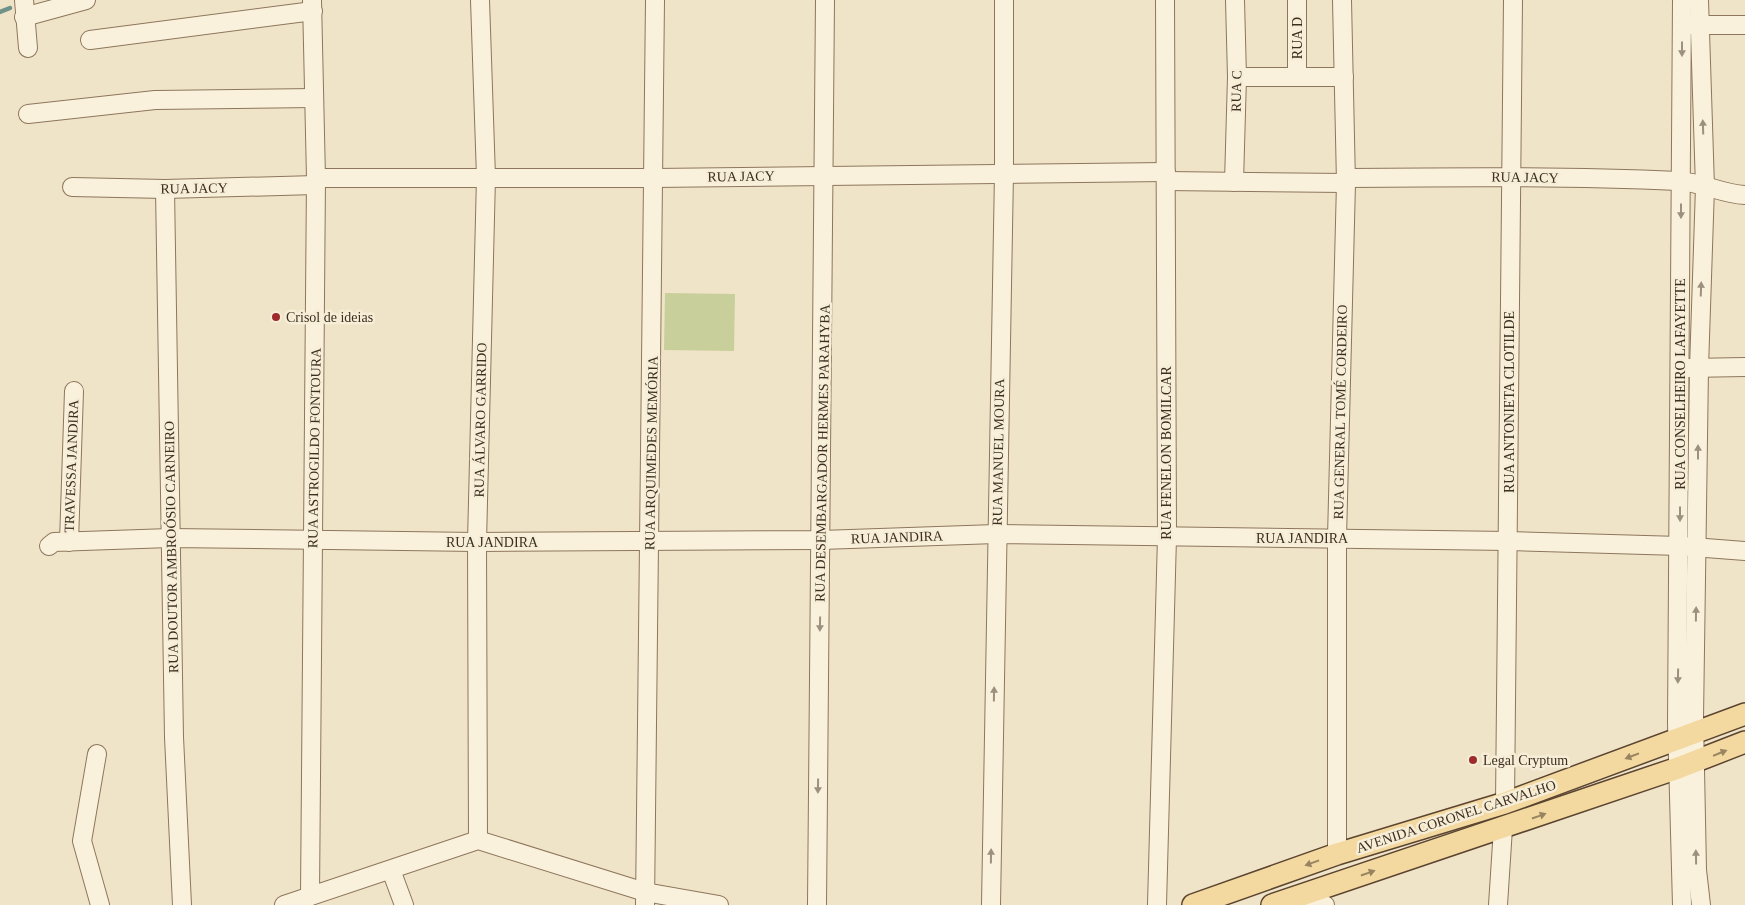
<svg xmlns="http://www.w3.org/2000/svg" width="1745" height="905" font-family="Georgia,serif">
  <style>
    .green { fill: #c9cf9b }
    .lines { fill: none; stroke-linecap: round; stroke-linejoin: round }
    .stream { stroke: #6f938a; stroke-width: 4.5 }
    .minor-casing { stroke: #8d765c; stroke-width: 20 }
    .major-casing { stroke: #5b4430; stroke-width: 24 }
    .minor { stroke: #faf1dc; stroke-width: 18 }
    .major { stroke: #f3d9a0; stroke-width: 21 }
    .oneway { fill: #9c907e }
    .oneway2 { fill: #988460 }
    .poi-dot { fill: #9e2a2b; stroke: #f7eed8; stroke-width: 2 }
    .labels { text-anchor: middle; stroke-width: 5; stroke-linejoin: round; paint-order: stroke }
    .street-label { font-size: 14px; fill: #3d2e20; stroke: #f7eed8 }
    .poi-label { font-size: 14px; fill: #3d2e20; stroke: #f7eed8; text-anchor: start }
  </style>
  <rect width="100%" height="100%" fill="#f0e4c8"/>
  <polygon class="green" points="665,293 735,294 734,351 664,350"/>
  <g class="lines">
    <polyline class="stream" points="0,12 10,8"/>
    <defs>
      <g id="minor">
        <polyline points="24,0 28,48"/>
        <polyline points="1699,0 1705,187 1699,368 1694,719 1697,870 1701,905"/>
        <polyline points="24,17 86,0"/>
        <polyline points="1688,25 1745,25"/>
        <polyline points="90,40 313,11"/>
        <polyline points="1237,77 1344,77"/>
        <polyline points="1297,77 1297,0"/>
        <polyline points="28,114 155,100 314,98"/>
        <polyline points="316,178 654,178 1166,172"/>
        <path d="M1345 178C1456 177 1567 176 1678 181 1701 182 1722 194 1745 195"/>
        <polyline points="1166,181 1346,183"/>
        <polyline points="1234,182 1237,77 1235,0"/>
        <polyline points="72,187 165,189 316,185"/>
        <polyline points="165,189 174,737 182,905"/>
        <polyline points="1688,368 1745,367"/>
        <polyline points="69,542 74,391"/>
        <polyline points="49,546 54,542 170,538 477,542 821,540 996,534 1508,541 1680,546 1745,551"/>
        <polyline points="97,754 82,841 100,905"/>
        <polyline points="1505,803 1513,0"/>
        <polyline points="478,840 477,542 486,177 480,0"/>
        <polyline points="1337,854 1337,538 1346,183 1342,0"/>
        <polyline points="391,870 404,905"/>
        <polyline points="310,896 316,178 312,0"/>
        <polyline points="1291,899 1325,905"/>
        <polyline points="284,905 478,840 645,892 719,905"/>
        <polyline points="645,905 655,0"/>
        <polyline points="817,905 825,0"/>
        <polyline points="991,905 1004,173 1004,0"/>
        <polyline points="1157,905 1167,537 1165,0"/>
        <polyline points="1498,905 1503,828"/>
        <polyline points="1682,905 1677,723 1682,0"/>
      </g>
      <g id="major">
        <polyline points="1193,905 1337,854 1505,803 1745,714"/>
        <polyline points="1272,905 1678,768 1745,742"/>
      </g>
    </defs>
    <use href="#minor" class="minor-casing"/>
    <use href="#major" class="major-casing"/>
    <use href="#minor" class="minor"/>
    <use href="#major" class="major"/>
  </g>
  <defs><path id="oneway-solid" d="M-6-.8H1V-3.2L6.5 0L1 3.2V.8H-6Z" transform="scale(1.25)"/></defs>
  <g class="oneway">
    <use href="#oneway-solid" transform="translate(1682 49) rotate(90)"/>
    <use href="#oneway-solid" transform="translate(1703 127) rotate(-92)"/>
    <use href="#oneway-solid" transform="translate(1681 211) rotate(90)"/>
    <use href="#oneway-solid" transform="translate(1701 289) rotate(-88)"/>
    <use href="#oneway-solid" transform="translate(1698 452) rotate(-90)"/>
    <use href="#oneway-solid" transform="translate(1680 514) rotate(90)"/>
    <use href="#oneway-solid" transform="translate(1696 614) rotate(-89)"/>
    <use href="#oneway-solid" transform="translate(820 624) rotate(91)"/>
    <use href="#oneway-solid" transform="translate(1678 676) rotate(91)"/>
    <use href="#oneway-solid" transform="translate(994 694) rotate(-89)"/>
    <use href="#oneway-solid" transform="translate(818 786) rotate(91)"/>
    <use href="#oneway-solid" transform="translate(991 856) rotate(-89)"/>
    <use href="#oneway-solid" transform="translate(1696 857) rotate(-91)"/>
  </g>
  <g class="oneway2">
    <use href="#oneway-solid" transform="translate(1720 753) rotate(-22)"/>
    <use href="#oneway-solid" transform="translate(1632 756) rotate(159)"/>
    <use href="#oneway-solid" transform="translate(1539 816) rotate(-19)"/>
    <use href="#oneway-solid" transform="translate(1312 863) rotate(160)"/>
    <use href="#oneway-solid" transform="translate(1368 873) rotate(-19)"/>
  </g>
  <g class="poi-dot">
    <circle cx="276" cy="317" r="5"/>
    <circle cx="1473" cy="760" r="5"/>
  </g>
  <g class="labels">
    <g class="street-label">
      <text transform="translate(1297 38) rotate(-90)" y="5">RUA D</text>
      <text transform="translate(1236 91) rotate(-89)" y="5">RUA C</text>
      <text transform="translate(741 176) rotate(-1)" y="5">RUA JACY</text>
      <text transform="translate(1525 177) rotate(1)" y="5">RUA JACY</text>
      <text transform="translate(194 188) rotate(-1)" y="5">RUA JACY</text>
      <text transform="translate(1680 384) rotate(-90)" y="5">RUA CONSELHEIRO LAFAYETTE</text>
      <text transform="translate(1509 402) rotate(-90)" y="5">RUA ANTONIETA CLOTILDE</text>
      <text transform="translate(1340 412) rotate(-89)" y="5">RUA GENERAL TOMÉ CORDEIRO</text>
      <text transform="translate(480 420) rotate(-89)" y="5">RUA ÁLVARO GARRIDO</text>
      <text transform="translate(314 448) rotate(-89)" y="5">RUA ASTROGILDO FONTOURA</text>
      <text transform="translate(998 452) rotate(-89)" y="5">RUA MANUEL MOURA</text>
      <text transform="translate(651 453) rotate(-89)" y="5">RUA ARQUIMEDES MEMÓRIA</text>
      <text transform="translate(822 453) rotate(-89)" y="5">RUA DESEMBARGADOR HERMES PARAHYBA</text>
      <text transform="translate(1166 453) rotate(-90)" y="5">RUA FENELON BOMILCAR</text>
      <text transform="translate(71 466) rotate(-88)" y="5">TRAVESSA JANDIRA</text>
      <text transform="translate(897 537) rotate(-2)" y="5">RUA JANDIRA</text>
      <text x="1302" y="543">RUA JANDIRA</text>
      <text x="492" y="547">RUA JANDIRA</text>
      <text transform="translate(171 547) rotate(-91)" y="5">RUA DOUTOR AMBROÓSIO CARNEIRO</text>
      <text transform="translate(1456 816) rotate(-18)" y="5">AVENIDA CORONEL CARVALHO</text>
    </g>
    <g class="poi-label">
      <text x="286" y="322">Crisol de ideias</text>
      <text x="1483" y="765">Legal Cryptum</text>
    </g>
  </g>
</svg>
